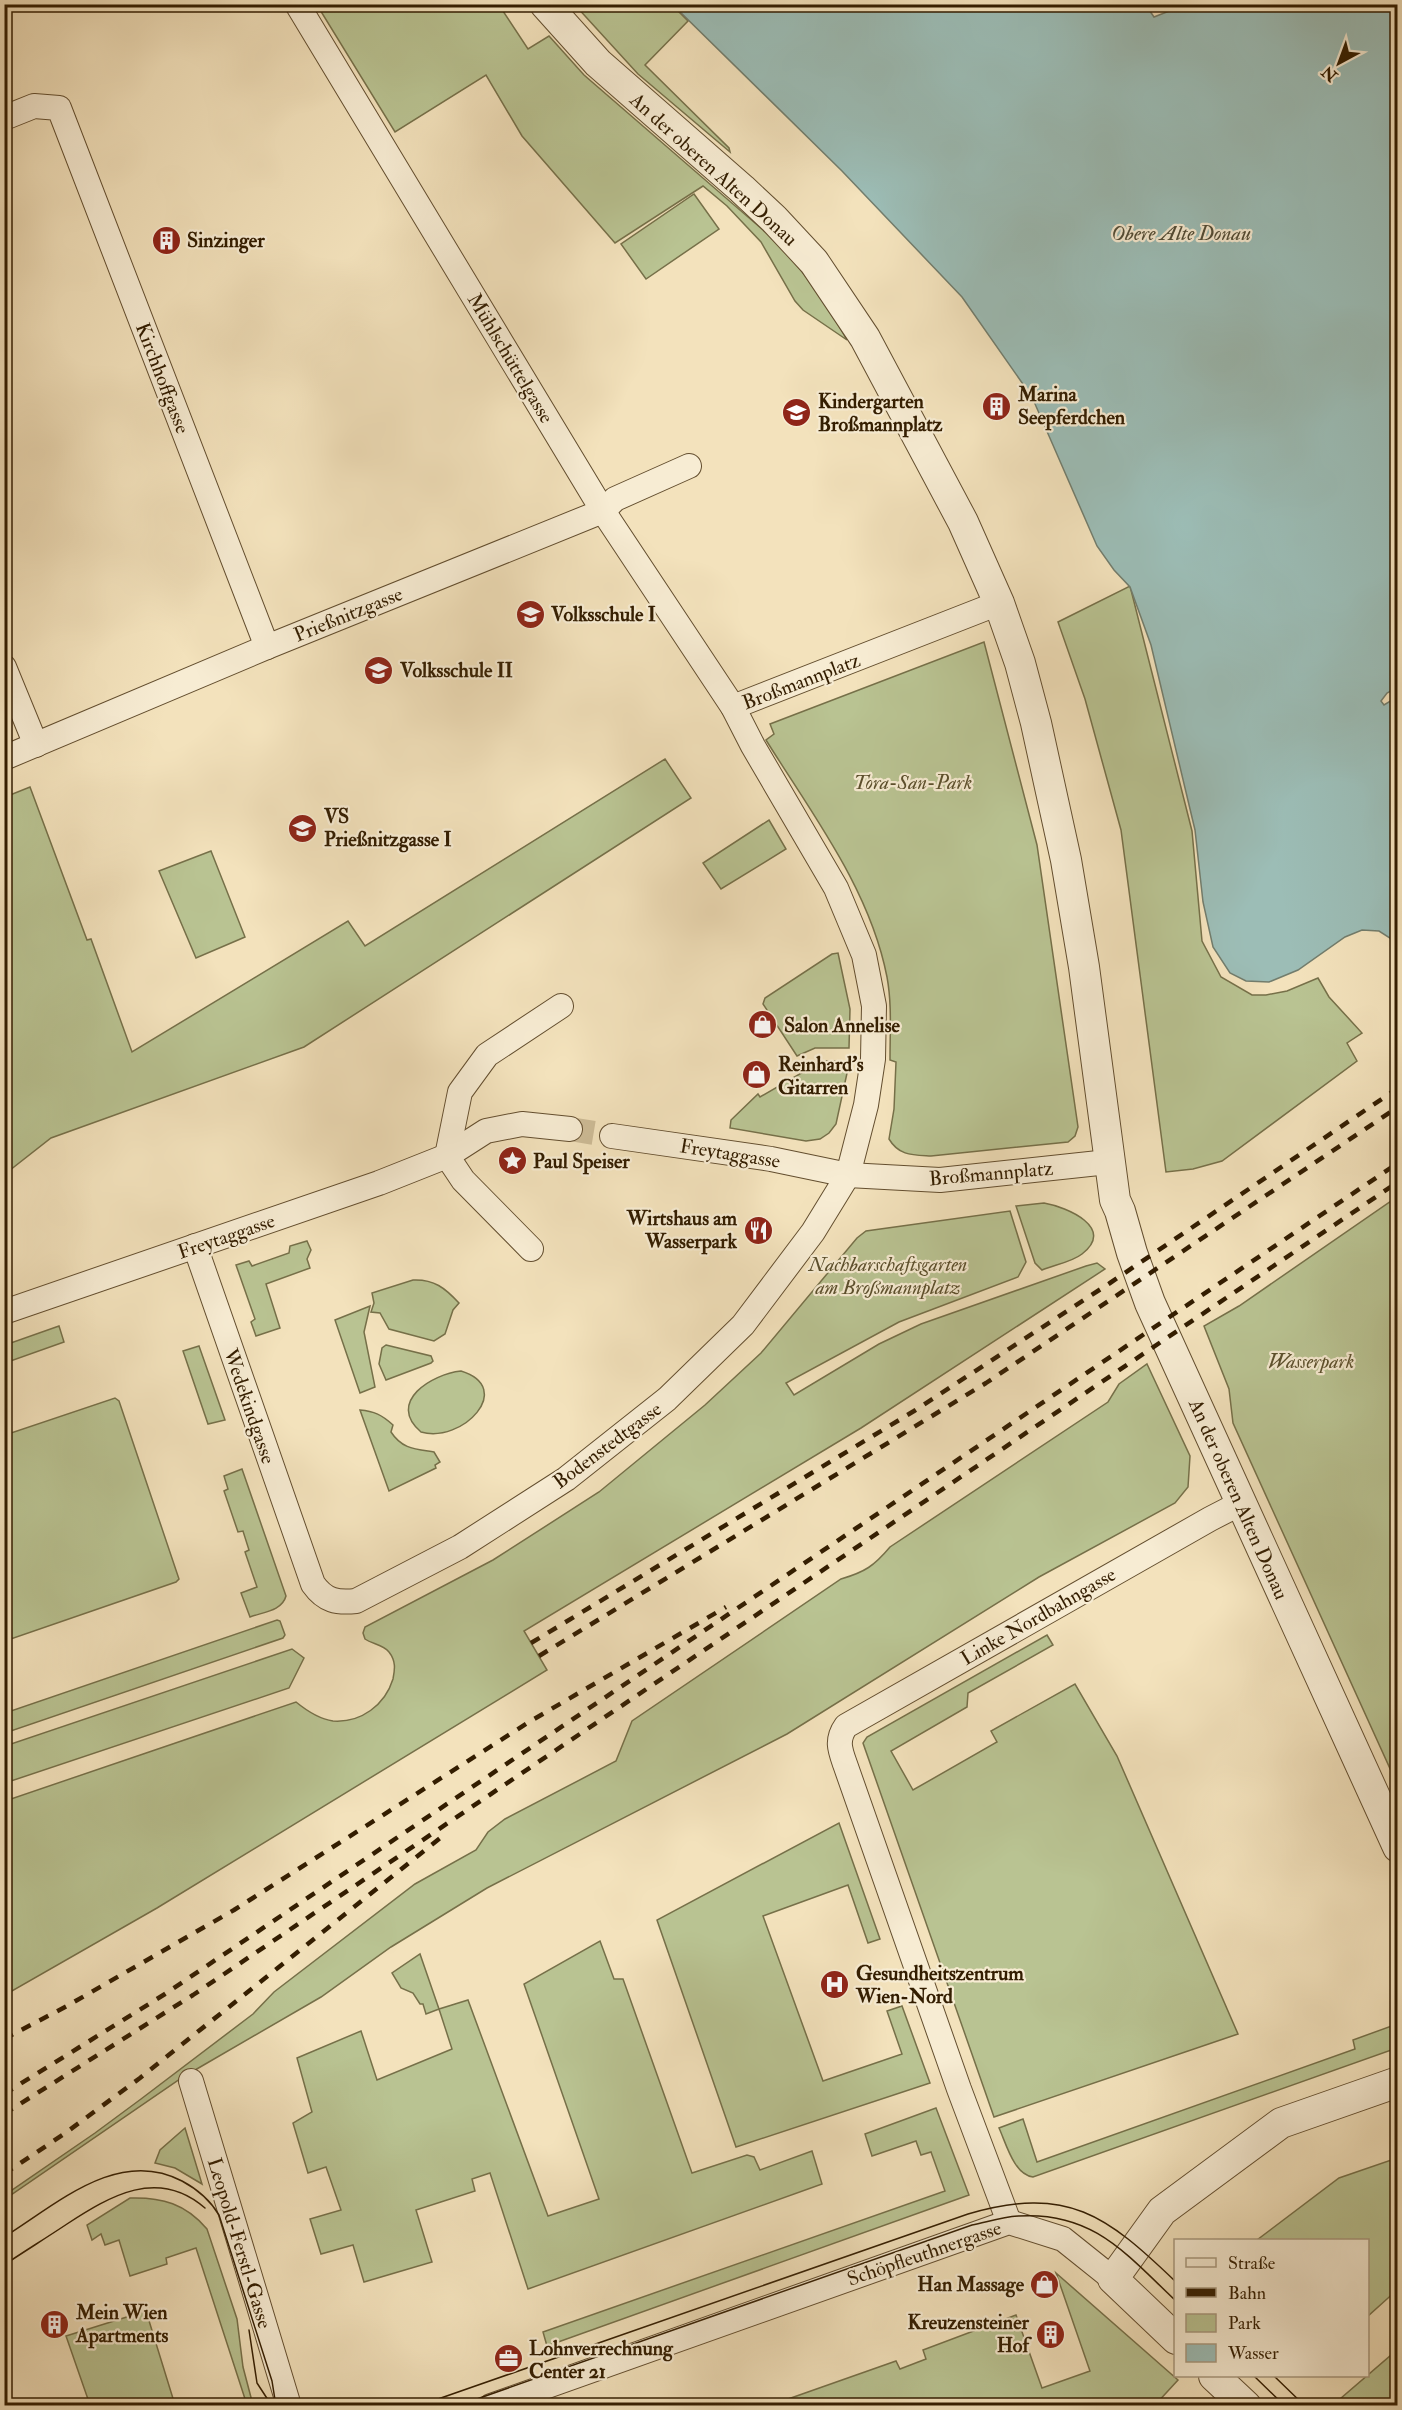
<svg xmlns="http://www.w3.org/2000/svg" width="1402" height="2410" font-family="'IM FELL Double Pica',serif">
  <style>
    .green { fill: #b9c392; stroke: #767049; stroke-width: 1.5 }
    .water { fill: #9cbdb6; stroke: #727d6d; stroke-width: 1.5 }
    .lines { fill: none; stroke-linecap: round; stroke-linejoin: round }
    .minor-tunnel { stroke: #cdbb96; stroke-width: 24; stroke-dasharray: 24 12; stroke-linecap: butt }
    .minor-casing { stroke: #634e2f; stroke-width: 26 }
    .tertiary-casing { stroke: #634e2f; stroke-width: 32 }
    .minor { stroke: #f7ecd3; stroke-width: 24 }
    .tertiary { stroke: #f7ecd3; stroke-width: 30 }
    .tram { stroke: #331d00; stroke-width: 1.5 }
    .rail { stroke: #331d00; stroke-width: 4.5; stroke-dasharray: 10 10; stroke-linecap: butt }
    .labels { text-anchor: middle; stroke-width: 4.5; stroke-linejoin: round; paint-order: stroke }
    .street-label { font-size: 20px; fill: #331d00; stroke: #f7ecd3 }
    .poi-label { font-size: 20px; font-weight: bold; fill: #331d00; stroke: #f7ecd3; text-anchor: start }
    .park-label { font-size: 20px; font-style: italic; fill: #5b4f2c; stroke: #f7ecd3 }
    .water-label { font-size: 21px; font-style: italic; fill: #524d37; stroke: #f7ecd3 }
  </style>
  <rect width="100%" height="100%" fill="#f3e2bc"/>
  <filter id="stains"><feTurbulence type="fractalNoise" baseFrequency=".00333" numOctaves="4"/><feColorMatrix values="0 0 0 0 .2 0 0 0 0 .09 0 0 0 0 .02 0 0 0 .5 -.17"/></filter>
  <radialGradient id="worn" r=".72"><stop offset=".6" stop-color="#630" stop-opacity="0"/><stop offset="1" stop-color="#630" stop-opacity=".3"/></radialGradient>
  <g class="green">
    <path d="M317 5H499L528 49 549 36 584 75 778 243C805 273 828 305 847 340L803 310 795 301 761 242 727 206 703 186 615 243 522 136 486 75 395 132Z"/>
    <polygon points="575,5 672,5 688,21 645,65 729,148 730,152 638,74"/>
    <polygon points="694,194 719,229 646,279 621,244"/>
    <polygon points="1130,586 1192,831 1202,941 1221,977 1252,995 1266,995 1287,991 1318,978 1329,997 1362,1033 1347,1043 1357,1061 1222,1161 1193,1169 1166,1172 1121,830 1085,699 1058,622"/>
    <path d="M984 642 1037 845 1078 1127 1075 1136 1068 1142 931 1156C913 1155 899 1156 889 1139L894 1109 896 1062 890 1060C890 1032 892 1004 887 977 870 889 812 814 766 740L774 734 770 724Z"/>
    <polygon points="665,759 691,798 304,1047 51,1138 5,1174 5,797 30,787 87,940 91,939 132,1052 348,921 365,946"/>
    <polygon points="769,820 786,849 721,889 703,863"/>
    <polygon points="211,851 245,937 196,958 159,871"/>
    <polygon points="838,953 850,1009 849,1048 815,1048 797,1056 763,1004 765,998 832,954"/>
    <polygon points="822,1061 846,1061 849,1064 836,1124 829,1133 820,1139 806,1141 730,1128 731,1120 758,1094 760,1097"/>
    <polygon points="1397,1197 1397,1784 1233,1423 1229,1389 1204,1326 1239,1306"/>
    <path d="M1044 1203C1067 1207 1116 1228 1082 1254 1072 1262 1054 1265 1042 1270L1035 1263 1016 1206Z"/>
    <path d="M1010 1211 1026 1262 1018 1277 899 1322 786 1383 794 1395 879 1344 921 1324 1086 1266 1097 1263 1105 1269 861 1428 524 1631 547 1670 157 1908 5 1995V1801L296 1702C307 1711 319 1719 333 1721 361 1723 385 1705 393 1679 395 1669 396 1661 389 1652 384 1645 372 1644 365 1639L363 1633 365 1627 493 1560 599 1492 705 1405 761 1353 857 1238 866 1231Z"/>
    <polygon points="307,1241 311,1250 307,1259 310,1268 266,1284 280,1328 256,1336 251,1322 255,1319 236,1265 249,1261 252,1266 289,1253 290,1246"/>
    <path d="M413 1280C434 1279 445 1288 459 1303L453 1310 445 1334 434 1341 389 1329 380 1313 371 1312 374 1303 372 1293Z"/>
    <polygon points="370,1306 364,1332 375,1387 360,1393 335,1320"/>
    <polygon points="59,1326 64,1342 5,1363 5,1345"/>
    <polygon points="386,1345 431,1356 433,1361 431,1363 386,1380 379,1364 382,1348"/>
    <polygon points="199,1346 225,1420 208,1424 183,1351"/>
    <path d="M1147 1364 1190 1456 1188 1487 1175 1503 1039 1577 787 1734 487 1888 391 1947 321 1997 183 2077 5 2199V2195L95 2133 141 2099 253 2014 274 1992 415 1884 476 1850 488 1832 505 1819 616 1761 632 1721 841 1579C865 1572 874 1566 890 1547L1108 1402 1119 1384Z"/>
    <path d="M461 1371C516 1388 462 1444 421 1432 386 1402 432 1374 461 1371Z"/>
    <polygon points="115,1398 119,1401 179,1579 176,1582 5,1641 5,1435"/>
    <path d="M360 1410C374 1411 382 1415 393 1425L391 1432C402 1449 415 1449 434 1452L440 1462 435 1465 436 1468 389 1491Z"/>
    <path d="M242 1469 286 1596C282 1611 263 1612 250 1617L241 1593 257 1587 245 1552 249 1550 243 1531 238 1532 224 1491 228 1489 224 1476Z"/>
    <polygon points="277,1620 280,1621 285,1635 283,1638 5,1733 5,1713"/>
    <polygon points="1047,1635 1053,1645 968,1693 967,1707 891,1751 913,1790 997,1742 991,1731 1075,1684 1117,1756 1238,2034 994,2117 863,1743 867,1737"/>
    <polygon points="292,1649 304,1658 289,1688 5,1783 5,1746"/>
    <polygon points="839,1823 880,1939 868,1943 848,1885 763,1916 823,2081 902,2054 887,2011 902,2006 930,2083 736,2147 657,1920"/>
    <polygon points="600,1941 614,1979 623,1979 692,2173 747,2155 754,2157 760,2170 812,2151 822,2184 528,2289 490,2173 472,2179 475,2191 416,2210 432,2262 364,2282 353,2245 321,2254 310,2219 341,2210 326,2167 308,2173 293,2123 312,2112 297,2058 361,2031 377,2080 452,2049 439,2009 426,2014 423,2004 420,2004 413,1993 401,1988 392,1973 420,1954 439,2009 468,2000 548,2216 599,2199 524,1984"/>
    <path d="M1397 2024V2048L1033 2177C1014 2175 1006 2143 999 2128L1023 2119 1037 2162 1355 2049 1353 2040Z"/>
    <polygon points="936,2108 969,2195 547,2346 543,2332 945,2191 931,2152 921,2155 916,2141 872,2156 865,2134"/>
    <polygon points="185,2128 202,2184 175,2168 155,2163 160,2150"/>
    <polygon points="1397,2158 1397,2290 1368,2316 1368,2240 1257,2240 1339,2178"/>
    <path d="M130 2198C162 2197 186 2204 207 2229L237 2319 243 2367 253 2405H247L196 2248 166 2258 167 2264 130 2276 119 2240 105 2245 101 2234 92 2240 87 2225Z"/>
    <polygon points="1056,2273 1178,2380 1155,2405 771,2405 896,2361 900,2369 926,2359 923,2350 1016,2315 1042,2388 1090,2371"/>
    <polygon points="146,2311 175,2405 90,2405 66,2336"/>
    <polygon points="1397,2350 1397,2405 1333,2405"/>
  </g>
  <polygon class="water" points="1145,4 1154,17 1187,4 1397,5 1398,687 1387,693 1381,701 1384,705 1397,697 1397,947 1390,938 1379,931 1362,930 1345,937 1298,970 1269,982 1246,981 1230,973 1213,947 1203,902 1195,830 1151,645 1130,587 1114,570 1097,546 1032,397 962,297 842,171 673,5"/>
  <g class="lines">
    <polyline class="minor-tunnel" points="570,1129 612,1136"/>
    <defs>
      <g id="minor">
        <polyline points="4,118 34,106 59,108 267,647"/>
        <polyline points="4,667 36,745"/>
        <polyline points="733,707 999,603"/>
        <polyline points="4,758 267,647 603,511 615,499 689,466"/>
        <polyline points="612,1136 771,1159 848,1175 940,1180 1108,1162"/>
        <path d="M195 1246 313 1584C325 1601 337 1603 356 1601L460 1547 566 1479 667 1399 743 1325 813 1232 848 1175 866 1105 873 1059 874 1006 864 955 836 888 753 746 733 707 603 511 297 4"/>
        <polyline points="531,1249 463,1180 447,1156 460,1092 487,1055 561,1006"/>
        <polyline points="4,1312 379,1183 447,1156 486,1131 522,1124 570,1129"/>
        <polyline points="191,2081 289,2406"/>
        <path d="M1009 2222 959 2089 845 1764C840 1750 836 1740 846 1726L1210 1519 1241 1503"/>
        <polyline points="491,2406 1009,2222 1063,2239 1113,2279"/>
      </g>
      <g id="tertiary">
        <polyline points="545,4 598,63 742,189 774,219 814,262 865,338 963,522 999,603 1020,663 1036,723 1066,860 1084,967 1115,1200 1120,1211 1132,1253 1150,1303 1398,1847"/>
        <polyline points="1176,2339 1113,2279 1162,2211 1281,2123 1398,2082"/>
        <polyline points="1214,2376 1246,2406"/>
      </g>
    </defs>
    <use href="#minor" class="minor-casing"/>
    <use href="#tertiary" class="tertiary-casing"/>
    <use href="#minor" class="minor"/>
    <use href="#tertiary" class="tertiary"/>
    <g class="tram">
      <path d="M4 2237C57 2204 118 2147 182 2181 197 2189 210 2200 219 2215L272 2381 276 2406"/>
      <path d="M4 2265C25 2251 46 2238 67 2224 110 2196 158 2167 205 2208"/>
      <polyline points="249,2330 257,2383 272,2406"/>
      <polyline points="1254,2376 1285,2406"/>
      <polyline points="1274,2376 1305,2406"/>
      <path d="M418 2406 968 2214C1068 2185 1106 2215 1176 2282"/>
      <path d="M457 2406 972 2225C987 2222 1002 2217 1018 2216 1093 2211 1126 2254 1176 2301"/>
    </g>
    <g class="rail">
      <polyline points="531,1643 914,1411 1110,1283 1398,1088"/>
      <polyline points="539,1656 986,1383 1398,1107"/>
      <polyline points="4,2039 67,2006 234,1910 529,1722 726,1607"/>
      <polyline points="4,2094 165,1994 1398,1163"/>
      <polyline points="4,2114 193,1995 1398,1182"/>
      <polyline points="4,2174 64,2134 140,2078 444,1835"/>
    </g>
  </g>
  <defs>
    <symbol id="building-disc" viewBox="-11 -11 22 22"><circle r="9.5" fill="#8f2418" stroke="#f7ecd3"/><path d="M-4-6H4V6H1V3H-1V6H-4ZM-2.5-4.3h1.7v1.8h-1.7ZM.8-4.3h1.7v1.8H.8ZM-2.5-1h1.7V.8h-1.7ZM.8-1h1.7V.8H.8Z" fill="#fff"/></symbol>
    <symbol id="school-disc" viewBox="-11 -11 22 22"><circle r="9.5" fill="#8f2418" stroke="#f7ecd3"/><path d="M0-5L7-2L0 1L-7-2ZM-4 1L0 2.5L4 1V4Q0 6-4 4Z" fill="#fff"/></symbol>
    <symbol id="shop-disc" viewBox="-11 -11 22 22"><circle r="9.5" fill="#8f2418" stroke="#f7ecd3"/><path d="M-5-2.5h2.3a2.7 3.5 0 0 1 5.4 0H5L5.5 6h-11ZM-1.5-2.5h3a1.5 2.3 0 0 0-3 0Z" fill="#fff"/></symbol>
    <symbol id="sight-disc" viewBox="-11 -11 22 22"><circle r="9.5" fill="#8f2418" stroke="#f7ecd3"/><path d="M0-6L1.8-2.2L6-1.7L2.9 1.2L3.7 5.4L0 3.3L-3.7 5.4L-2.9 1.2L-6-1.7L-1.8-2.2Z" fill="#fff"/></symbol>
    <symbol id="restaurant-disc" viewBox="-11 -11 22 22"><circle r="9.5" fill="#8f2418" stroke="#f7ecd3"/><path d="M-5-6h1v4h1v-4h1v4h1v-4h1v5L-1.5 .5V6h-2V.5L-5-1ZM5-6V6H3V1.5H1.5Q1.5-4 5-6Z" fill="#fff"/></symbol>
    <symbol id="hospital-disc" viewBox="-11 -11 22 22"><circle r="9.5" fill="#8f2418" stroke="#f7ecd3"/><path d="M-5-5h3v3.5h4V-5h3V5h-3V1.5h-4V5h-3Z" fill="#fff"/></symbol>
    <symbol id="office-disc" viewBox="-11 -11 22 22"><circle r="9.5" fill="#8f2418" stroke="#f7ecd3"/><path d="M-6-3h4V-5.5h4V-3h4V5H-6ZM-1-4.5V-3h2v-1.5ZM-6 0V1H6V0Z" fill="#fff"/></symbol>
  </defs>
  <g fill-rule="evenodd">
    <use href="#building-disc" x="150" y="224" width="33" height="33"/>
    <use href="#building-disc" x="980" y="390" width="33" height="33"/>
    <use href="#school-disc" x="780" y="396" width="33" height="33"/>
    <use href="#school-disc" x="514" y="598" width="33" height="33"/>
    <use href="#school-disc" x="362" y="654" width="33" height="33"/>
    <use href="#school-disc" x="286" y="812" width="33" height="33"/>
    <use href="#shop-disc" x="746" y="1008" width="33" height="33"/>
    <use href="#shop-disc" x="740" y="1058" width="33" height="33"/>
    <use href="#sight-disc" x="496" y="1144" width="33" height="33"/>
    <use href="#restaurant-disc" x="742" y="1214" width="33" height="33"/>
    <use href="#hospital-disc" x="818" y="1968" width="33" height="33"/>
    <use href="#shop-disc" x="1028" y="2268" width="33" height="33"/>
    <use href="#building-disc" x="38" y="2308" width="33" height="33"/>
    <use href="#building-disc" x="1034" y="2318" width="33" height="33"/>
    <use href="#office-disc" x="492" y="2342" width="33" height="33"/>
  </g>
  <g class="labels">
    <g class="street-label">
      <text transform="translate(714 169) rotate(42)" y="7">An der oberen Alten Donau</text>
      <text transform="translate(511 358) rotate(59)" y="7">Mühlschüttelgasse</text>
      <text transform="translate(163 378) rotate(69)" y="7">Kirchhoffgasse</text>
      <text transform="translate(348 614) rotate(-22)" y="7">Prießnitzgasse</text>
      <text transform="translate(801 681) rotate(-21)" y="7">Broßmannplatz</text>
      <text transform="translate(730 1153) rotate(9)" y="7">Freytaggasse</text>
      <text transform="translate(991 1173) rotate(-5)" y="7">Broßmannplatz</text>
      <text transform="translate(226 1236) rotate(-19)" y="7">Freytaggasse</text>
      <text transform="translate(250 1406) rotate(71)" y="7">Wedekindgasse</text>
      <text transform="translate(607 1445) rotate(-37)" y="7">Bodenstedtgasse</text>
      <text transform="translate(1239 1499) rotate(66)" y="7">An der oberen Alten Donau</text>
      <text transform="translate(1038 1616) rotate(-30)" y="7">Linke Nordbahngasse</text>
      <text transform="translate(240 2243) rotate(73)" y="7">Leopold-Ferstl-Gasse</text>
      <text transform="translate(924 2253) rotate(-19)" y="7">Schöpfleuthnergasse</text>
    </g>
    <g class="poi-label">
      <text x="187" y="247">Sinzinger</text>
      <text x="1018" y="401">Marina<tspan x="1018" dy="23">Seepferdchen</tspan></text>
      <text x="818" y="408">Kindergarten<tspan x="818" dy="23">Broßmannplatz</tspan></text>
      <text x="551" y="621">Volksschule I</text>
      <text x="400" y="677">Volksschule II</text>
      <text x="324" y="823">VS<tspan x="324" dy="23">Prießnitzgasse I</tspan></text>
      <text x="784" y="1032">Salon Annelise</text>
      <text x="778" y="1071">Reinhard's<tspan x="778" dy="23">Gitarren</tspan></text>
      <text x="533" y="1168">Paul Speiser</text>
      <text x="737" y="1225" text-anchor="end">Wirtshaus am<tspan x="737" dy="23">Wasserpark</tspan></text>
      <text x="856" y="1980">Gesundheitszentrum<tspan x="856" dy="23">Wien-Nord</tspan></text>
      <text x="1024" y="2291" text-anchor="end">Han Massage</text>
      <text x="76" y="2319">Mein Wien<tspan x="76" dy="23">Apartments</tspan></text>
      <text x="1029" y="2329" text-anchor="end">Kreuzensteiner<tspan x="1029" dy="23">Hof</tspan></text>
      <text x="529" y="2355">Lohnverrechnung<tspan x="529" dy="23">Center 21</tspan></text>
    </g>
    <g class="park-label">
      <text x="913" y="789">Tora-San-Park</text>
      <text x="888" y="1271">Nachbarschaftsgarten<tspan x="888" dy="23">am Broßmannplatz</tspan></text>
      <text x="1311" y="1368">Wasserpark</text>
    </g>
    <g class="water-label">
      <text x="1181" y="240">Obere Alte Donau</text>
    </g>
  </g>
  <rect width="1402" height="2410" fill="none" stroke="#f3e2bc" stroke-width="24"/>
  <rect x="6" y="6" width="1390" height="2398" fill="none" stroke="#331d00" stroke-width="3"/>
  <rect x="12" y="12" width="1378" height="2386" fill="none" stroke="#331d00" stroke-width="1.5"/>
  <rect x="1174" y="2239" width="195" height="138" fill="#f7ecd3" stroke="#a9997f" stroke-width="1.5"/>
  <rect x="1186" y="2258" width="30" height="9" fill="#f7ecd3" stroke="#a9997f" stroke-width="1.5"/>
  <text x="1228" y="2269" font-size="18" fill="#331d00">Straße</text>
  <rect x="1186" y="2288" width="30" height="9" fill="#331d00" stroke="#a9997f" stroke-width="1.5"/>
  <text x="1228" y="2299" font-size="18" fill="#331d00">Bahn</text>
  <rect x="1186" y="2314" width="30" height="18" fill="#b9c392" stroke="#a9997f" stroke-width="1.5"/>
  <text x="1228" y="2329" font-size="18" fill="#331d00">Park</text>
  <rect x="1186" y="2344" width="30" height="18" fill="#9cbdb6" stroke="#a9997f" stroke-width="1.5"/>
  <text x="1228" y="2359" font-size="18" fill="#331d00">Wasser</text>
  <g transform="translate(1339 63) rotate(221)" stroke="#f7ecd3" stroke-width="4.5" paint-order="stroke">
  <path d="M0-4.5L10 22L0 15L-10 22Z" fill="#331d00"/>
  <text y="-9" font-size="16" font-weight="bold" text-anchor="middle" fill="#331d00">N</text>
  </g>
  <rect width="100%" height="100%" filter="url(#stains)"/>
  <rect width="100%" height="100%" fill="url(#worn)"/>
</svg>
